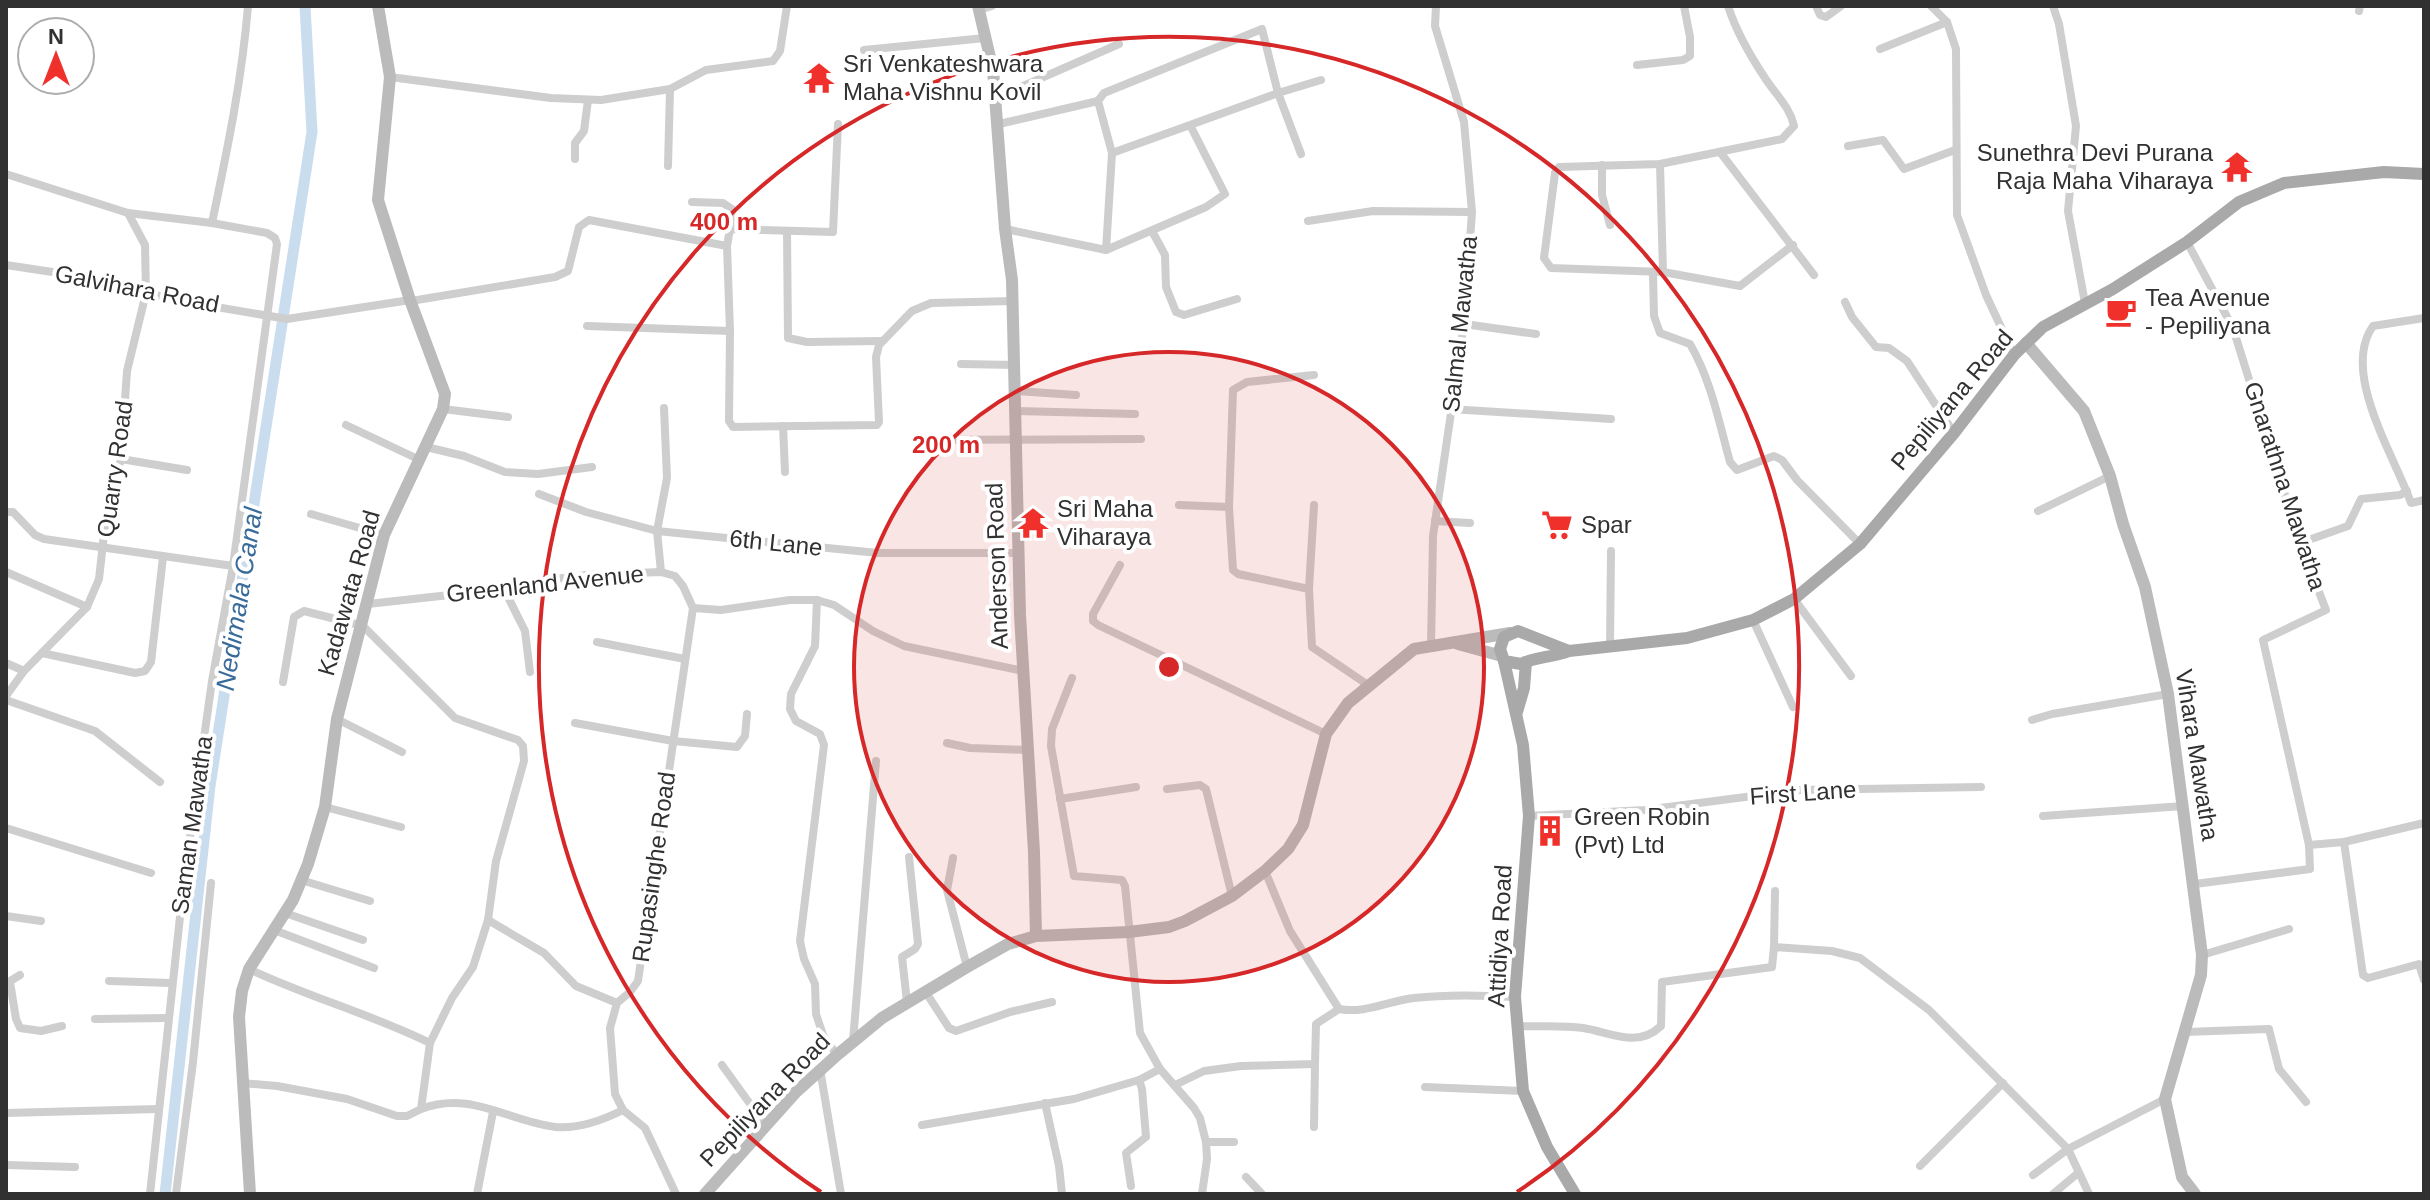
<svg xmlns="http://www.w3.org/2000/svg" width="2430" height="1200" font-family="Arial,sans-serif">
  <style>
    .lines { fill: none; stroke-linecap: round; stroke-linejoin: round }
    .canal { stroke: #caddef; stroke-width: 11 }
    .street { stroke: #cecece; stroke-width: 8 }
    .secondary { stroke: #bbb; stroke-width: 12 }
    .primary { stroke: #a9a9a9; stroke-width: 12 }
    .ring { fill: none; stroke: #d62828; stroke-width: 4 }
    .labels { text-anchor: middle; stroke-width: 8; stroke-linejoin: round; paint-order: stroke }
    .poi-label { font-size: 24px; fill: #313131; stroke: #fff; text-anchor: start }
    .street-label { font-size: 24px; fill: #313131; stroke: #fff }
    .water-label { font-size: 26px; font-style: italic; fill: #396b9a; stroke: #fff }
    .centre { fill: #d62828; stroke: #fff; stroke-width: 4 }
    .ring-label { font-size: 24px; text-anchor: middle; font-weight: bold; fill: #d62828; stroke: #fff; stroke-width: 8; stroke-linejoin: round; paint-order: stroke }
  </style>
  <rect width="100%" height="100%" fill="#fff"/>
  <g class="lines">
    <polyline class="canal" points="165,1194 210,786 312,132 305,6"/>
    <g class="street">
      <path d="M1728 6C1736 31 1751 57 1765 78 1776 95 1790 107 1794 126L1782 139 1660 164 1559 167 1555 173 1544 258 1551 268 1663 272 1740 286 1793 245"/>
      <polyline points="1816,6 1820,15 1826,17 1841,6"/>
      <polyline points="1931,6 1947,22 1956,49 1957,215 1986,295 2014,355"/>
      <polyline points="2053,6 2059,24 2076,126 2068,211 2085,303"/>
      <polyline points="979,10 992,6"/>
      <polyline points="2359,11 2360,6"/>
      <polyline points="1880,49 1947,22"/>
      <polyline points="864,50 985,38"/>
      <polyline points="1637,65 1683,60 1690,56 1690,37 1684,6"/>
      <polyline points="390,77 551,98 601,100 670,89 706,70 773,61 780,51 787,6"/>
      <polyline points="996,98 1119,44"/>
      <polyline points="999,124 1098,101"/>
      <polyline points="1848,146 1883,140 1904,169 1955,150"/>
      <polyline points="1720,152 1814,275"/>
      <polyline points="1301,154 1278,93 1321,80"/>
      <polyline points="575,159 575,143 584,131 588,100"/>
      <polyline points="1660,164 1663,272"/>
      <polyline points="1602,165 1602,195 1610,225"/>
      <polyline points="668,166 670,89"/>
      <path d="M6 174 128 213 212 223C227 151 242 80 248 6"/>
      <polyline points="692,202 723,203 732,209 730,229"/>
      <polyline points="1308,221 1373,211 1472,212"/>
      <polyline points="1005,229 1106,250 1206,207 1225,194 1190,125 1112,153 1098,101 1104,93 1262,29 1278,93 1190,125"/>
      <polyline points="1152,231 1165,255 1166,287 1176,312 1184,315 1237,299"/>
      <polyline points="787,232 788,338 807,342 882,341"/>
      <polyline points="2187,242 2233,328 2300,543 2326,610 2263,640 2309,845 2310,869 2195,884"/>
      <polyline points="727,246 730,331 729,421 733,427 877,425 879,422 876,357 879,345 912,311 931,303 1013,301"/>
      <polyline points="1106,250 1112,153"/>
      <polyline points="6,265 79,276 175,300 287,319 410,300"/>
      <path d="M1653 273 1654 316 1660 333 1690 344C1711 380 1719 422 1730 462L1737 470 1774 456 1782 460 1797 480 1860 544"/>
      <polyline points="411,301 555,277 568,271 579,227 589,220 727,246 730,229 833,232 838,124"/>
      <polyline points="1845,302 1852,317 1876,347 1889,348 1907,361 1954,433"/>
      <path d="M2424 318 2373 326C2340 372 2395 457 2411 503L2424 500"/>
      <polyline points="1464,324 1536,334"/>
      <polyline points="587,326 730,331"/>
      <polyline points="961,364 1016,365"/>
      <polyline points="1017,391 1076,395"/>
      <polyline points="443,409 508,417"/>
      <polyline points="1450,409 1611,419"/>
      <polyline points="1016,411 1135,414"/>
      <polyline points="346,425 420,460"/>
      <polyline points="783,426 785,472"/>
      <polyline points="942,440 1141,439"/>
      <polyline points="426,447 464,456 505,472 538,474 592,467"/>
      <polyline points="121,459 187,470"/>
      <polyline points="539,494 586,512 657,531 878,553 1019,553"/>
      <polyline points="1179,505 1229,507 1233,570 1238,574 1309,589 1312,647 1368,685"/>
      <polyline points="1229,507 1233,390 1247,382 1314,375"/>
      <polyline points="2038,511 2110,476"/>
      <polyline points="6,512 13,512 35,535 44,539 233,566"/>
      <polyline points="311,514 384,535"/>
      <polyline points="1435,521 1470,523"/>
      <polyline points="2300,543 2348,526 2361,499 2400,495 2407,491"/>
      <polyline points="1120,565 1093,614 1093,621 1098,625 1326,734"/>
      <polyline points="6,572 87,607"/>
      <polyline points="661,572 657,531 667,478 664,408"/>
      <polyline points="504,589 525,631 530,672"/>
      <polyline points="1309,589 1314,505"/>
      <polyline points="1794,599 1851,676"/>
      <polyline points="817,600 815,646 791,694 790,709 796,721 820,734 824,745 800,941 804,959 815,984 816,1014 823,1035 837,1055"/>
      <polyline points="368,604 504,589 532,582 586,575 661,572 675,576 683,586 693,608 721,610 790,600 817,600 834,605 873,631 904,646 1023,671"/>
      <polyline points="1753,620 1793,707"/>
      <polyline points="597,642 685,659"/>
      <polyline points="1431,646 1433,536 1464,324 1472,212 1464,122 1435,26 1436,6"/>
      <polyline points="1610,648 1611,551"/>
      <polyline points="42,653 135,673 145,671 151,662 163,557"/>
      <polyline points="6,663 24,671"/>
      <polyline points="1072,678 1052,729 1051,746 1074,876 1122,880 1125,886 1140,1033 1160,1069 1194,1108 1200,1118 1206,1142 1207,1159 1202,1194"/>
      <polyline points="6,696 24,671 87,607 99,579 107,507 121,459 127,371 146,293 145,245 128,213"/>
      <polyline points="6,700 95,731 160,782"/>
      <polyline points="337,719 402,752"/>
      <polyline points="2032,720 2052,714 2168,694"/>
      <polyline points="575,723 673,741 737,747 745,736 747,714"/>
      <polyline points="947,743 970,748 1027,750"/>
      <polyline points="1167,789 1200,785 1206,789 1232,896"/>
      <polyline points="1060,799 1136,787"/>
      <polyline points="325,807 401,827"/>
      <polyline points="1529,816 1645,810 1800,790 1981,787"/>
      <polyline points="2043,816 2183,806"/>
      <polyline points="2424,823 2344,842 2363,975 2368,978 2419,964 2424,980"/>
      <polyline points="6,828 151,873"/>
      <polyline points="2309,845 2344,842"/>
      <polyline points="953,858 947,890 967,967"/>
      <path d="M1265 871 1290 931 1339 1009C1365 1014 1388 1001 1414 998 1448 994 1481 995 1515 997"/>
      <polyline points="301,880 370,901"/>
      <polyline points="285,913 363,940"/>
      <polyline points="6,916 41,921"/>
      <polyline points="488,920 544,953 576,986 617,1003"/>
      <polyline points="274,930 374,968"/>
      <polyline points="1774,947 1775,891"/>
      <polyline points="2202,955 2289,929"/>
      <path d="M249 969C308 997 371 1014 430 1043"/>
      <polyline points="109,981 171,983"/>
      <polyline points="10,982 16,1019 20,1028 41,1031 62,1026"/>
      <polyline points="7,983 20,975"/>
      <polyline points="925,991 949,1028 956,1031 1010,1012 1052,1002"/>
      <polyline points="907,1002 902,957 915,949 918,944 909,857"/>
      <polyline points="95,1019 167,1018"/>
      <path d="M1519 1026C1540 1027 1562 1025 1583 1028 1610 1032 1637 1049 1661 1026L1662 982 1772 967 1774 947 1832 951 1860 958 1929 1010 2068 1149 2165 1099"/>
      <polyline points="2185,1032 2269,1029 2279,1069 2306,1102"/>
      <polyline points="853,1041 876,761"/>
      <polyline points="722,1065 766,1126"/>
      <polyline points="820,1069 841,1194"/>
      <polyline points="242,1083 277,1086 347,1099 397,1116 407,1116 421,1109 430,1043 452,998 473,967 488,920 496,861 524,761 523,746 518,740 455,718 363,626 304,611 294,617 283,682"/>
      <polyline points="1175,1085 1204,1071 1241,1066 1315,1064 1316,1024 1339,1009"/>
      <polyline points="1425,1087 1523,1091"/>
      <polyline points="1045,1103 1059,1166 1062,1194"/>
      <path d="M421 1109C470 1090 507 1121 556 1127 578 1129 603 1120 623 1110"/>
      <polyline points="6,1113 158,1109"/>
      <polyline points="922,1125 1074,1099 1139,1080 1160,1069"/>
      <polyline points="1314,1127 1315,1064"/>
      <polyline points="1206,1142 1234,1142"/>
      <polyline points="6,1165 75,1167"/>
      <polyline points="1920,1166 2003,1083"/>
      <polyline points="2033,1175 2068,1149 2089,1194"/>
      <polyline points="1246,1177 1262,1194"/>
      <polyline points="1131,1186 1126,1153 1146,1137 1142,1089 1139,1080"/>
      <polyline points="150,1194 184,880 212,681 233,566 277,244 275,238 267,233 212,223"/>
      <polyline points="176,1194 193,1062 211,883"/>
      <polyline points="477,1194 493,1112"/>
      <polyline points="676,1194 645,1128 623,1110 615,1094 610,1028 617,1003 630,992 638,981 693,608"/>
      <polyline points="2053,1194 2078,1173"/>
    </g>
    <g class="secondary">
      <polyline points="978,6 993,70 1005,229 1012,280 1020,615 1034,852 1036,936"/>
      <polyline points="2026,343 2084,411 2110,476 2123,524 2145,587 2168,694 2202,955 2201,975 2165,1099 2182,1177 2195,1194"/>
      <polyline points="1458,644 1502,656"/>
      <polyline points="250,1194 239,1017 242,991 249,969 293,900 308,864 325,807 337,719 384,535 443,409 445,394 410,300 378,200 390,77 378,6"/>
      <polyline points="705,1194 796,1092 837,1055 882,1018 967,967 1008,944 1036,936 1129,932 1169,927 1185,921 1232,896 1265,871 1288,849 1303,825 1326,734 1348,703 1414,649 1510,633"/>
    </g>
    <g class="primary">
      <path d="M1569 651 1518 631 1504 637 1500 649 1504 661 1521 664C1536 656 1552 658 1569 651L1687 638 1753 620 1794 599 1860 544 1954 433 2014 355 2043 327 2113 289 2187 242 2239 202 2284 183 2384 172 2424 174"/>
      <polyline points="1504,661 1523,745 1529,816 1515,997 1523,1091 1547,1147 1575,1194"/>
      <polyline points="1517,712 1524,688 1526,662"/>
    </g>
  </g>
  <circle cx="1169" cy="667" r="315" fill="#d62828" fill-opacity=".12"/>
  <g class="ring">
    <circle cx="1169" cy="667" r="315"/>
    <path d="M821 1192A630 630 0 1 1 1517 1192"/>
  </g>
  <defs>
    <symbol id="temple-bare" viewBox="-9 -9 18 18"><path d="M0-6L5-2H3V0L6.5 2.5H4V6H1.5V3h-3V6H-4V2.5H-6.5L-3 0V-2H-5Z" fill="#f0302b" stroke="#fff" stroke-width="2.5" paint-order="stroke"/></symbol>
    <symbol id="cafe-bare" viewBox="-9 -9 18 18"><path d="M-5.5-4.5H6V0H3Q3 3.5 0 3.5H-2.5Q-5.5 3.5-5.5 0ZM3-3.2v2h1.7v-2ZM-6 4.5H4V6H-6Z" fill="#f0302b" stroke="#fff" stroke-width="2.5" paint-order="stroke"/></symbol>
    <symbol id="supermarket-bare" viewBox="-9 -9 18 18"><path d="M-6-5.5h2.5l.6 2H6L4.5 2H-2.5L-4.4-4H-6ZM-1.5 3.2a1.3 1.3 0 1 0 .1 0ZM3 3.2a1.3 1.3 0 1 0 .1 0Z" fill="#f0302b" stroke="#fff" stroke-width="2.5" paint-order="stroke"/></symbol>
    <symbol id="building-bare" viewBox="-9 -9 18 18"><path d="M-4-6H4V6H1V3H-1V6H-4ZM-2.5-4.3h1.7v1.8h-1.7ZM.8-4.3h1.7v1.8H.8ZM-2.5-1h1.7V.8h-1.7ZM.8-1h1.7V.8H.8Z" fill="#f0302b" stroke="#fff" stroke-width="2.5" paint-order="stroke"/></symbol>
  </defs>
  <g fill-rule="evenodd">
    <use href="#temple-bare" x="797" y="56" width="44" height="44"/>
    <use href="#temple-bare" x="2215" y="145" width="44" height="44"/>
    <use href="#cafe-bare" x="2099" y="290" width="44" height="44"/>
    <use href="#temple-bare" x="1011" y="501" width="44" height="44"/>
    <use href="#supermarket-bare" x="1535" y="503" width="44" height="44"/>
    <use href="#building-bare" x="1528" y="809" width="44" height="44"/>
  </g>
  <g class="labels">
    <g class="poi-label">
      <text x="843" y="72">Sri Venkateshwara<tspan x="843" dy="28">Maha Vishnu Kovil</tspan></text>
      <text x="2213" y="161" text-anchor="end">Sunethra Devi Purana<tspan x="2213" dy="28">Raja Maha Viharaya</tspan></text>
      <text x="2145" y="306">Tea Avenue<tspan x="2145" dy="28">- Pepiliyana</tspan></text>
      <text x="1057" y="517">Sri Maha<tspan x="1057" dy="28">Viharaya</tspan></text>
      <text x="1581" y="533">Spar</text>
      <text x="1574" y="825">Green Robin<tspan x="1574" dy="28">(Pvt) Ltd</tspan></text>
    </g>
    <g class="street-label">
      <text transform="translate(137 289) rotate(11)" y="8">Galvihara Road</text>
      <text transform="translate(1460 324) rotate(-84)" y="8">Salmal Mawatha</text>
      <text transform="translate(1952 400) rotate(-50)" y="8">Pepiliyana Road</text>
      <text transform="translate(115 469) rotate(-82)" y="8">Quarry Road</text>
      <text transform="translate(2285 486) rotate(72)" y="8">Gnarathna Mawatha</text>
      <text transform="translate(776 543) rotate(6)" y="8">6th Lane</text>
      <text transform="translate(997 566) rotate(-92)" y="8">Anderson Road</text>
      <text transform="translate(545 584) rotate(-6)" y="8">Greenland Avenue</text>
      <text transform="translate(349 593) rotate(-74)" y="8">Kadawata Road</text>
      <text transform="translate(2197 755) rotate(81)" y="8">Vihara Mawatha</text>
      <text transform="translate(1803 793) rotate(-4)" y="8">First Lane</text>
      <text transform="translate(192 825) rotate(-82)" y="8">Saman Mawatha</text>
      <text transform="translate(654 867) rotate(-82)" y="8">Rupasinghe Road</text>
      <text transform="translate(1500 936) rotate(-87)" y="8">Attidiya Road</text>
      <text transform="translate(765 1100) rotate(-46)" y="8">Pepiliyana Road</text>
    </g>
    <g class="water-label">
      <text transform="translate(239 599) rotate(-81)" y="9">Nedimala Canal</text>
    </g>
  </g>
  <circle cx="1169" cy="667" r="12" class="centre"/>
  <g class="ring-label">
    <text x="724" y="230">400 m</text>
    <text x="946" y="453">200 m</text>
  </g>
  <rect width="2430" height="1200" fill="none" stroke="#313131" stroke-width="16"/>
  <g transform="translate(56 56)"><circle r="38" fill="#ffffff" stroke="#adadad" stroke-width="2"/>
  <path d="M0-6L14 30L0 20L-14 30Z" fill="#f0302b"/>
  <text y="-12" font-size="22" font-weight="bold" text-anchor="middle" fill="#313131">N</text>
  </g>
</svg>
